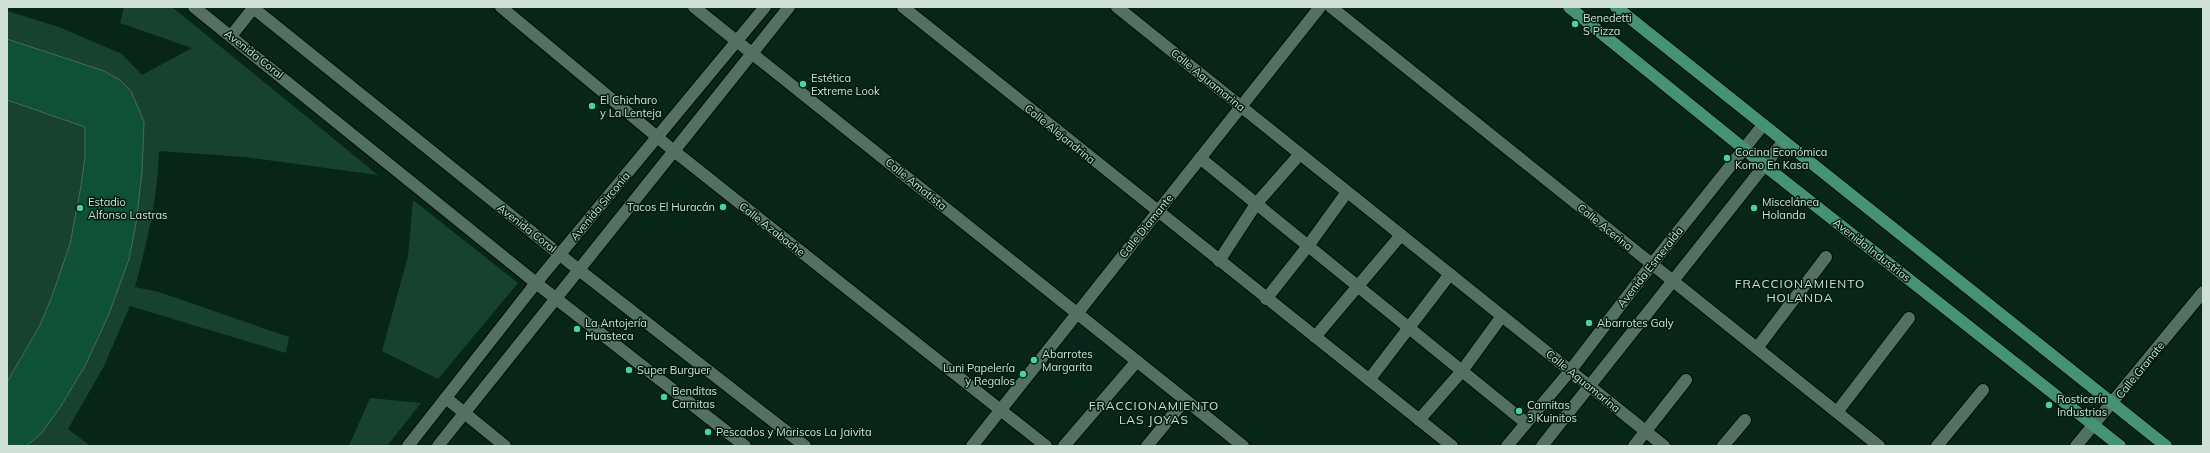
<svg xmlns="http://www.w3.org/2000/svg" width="2210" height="453" font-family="Mulish,sans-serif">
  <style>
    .green { fill: #174230 }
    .building { fill: #0f5138; stroke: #4b695a }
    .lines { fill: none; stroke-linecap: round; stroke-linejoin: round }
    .minor-casing { stroke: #000d05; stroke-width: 14 }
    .major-casing { stroke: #000d05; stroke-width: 14 }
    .minor { stroke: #537162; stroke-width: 12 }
    .major { stroke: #459372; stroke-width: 12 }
    .poi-dot { fill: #4ad49c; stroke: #001c10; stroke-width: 1.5 }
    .labels { text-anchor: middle; stroke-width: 3; stroke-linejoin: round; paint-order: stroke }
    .poi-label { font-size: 11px; fill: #cfe0d7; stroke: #001c10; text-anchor: start }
    .street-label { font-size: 11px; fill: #cfe0d7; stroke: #001c10 }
    .neighbourhood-label { font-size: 12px; letter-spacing: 1px; fill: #cfe0d7; stroke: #001c10 }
  </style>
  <rect width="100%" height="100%" fill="#082519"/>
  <g class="green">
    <path d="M124 7H172L378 175 244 157 159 151C158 198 147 242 135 287L159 292 289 337 286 353 130 306 104 366 68 429 90 446H7V11L59 27 122 54 142 75 192 48 120 23Z"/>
    <polygon points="413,200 518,283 438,379 382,351 408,256"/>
    <polygon points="370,398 421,403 387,446 349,446"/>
  </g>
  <polygon class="building" points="7,39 104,71 120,80 131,91 144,122 142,172 136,224 129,259 109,314 85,366 61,406 41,434 26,446 7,446 7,382 39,327 51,299 70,244 81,186 85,156 85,127 7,100"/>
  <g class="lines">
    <defs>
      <g id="minor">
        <polyline points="194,7 536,283 745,446"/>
        <polyline points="252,7 579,270 805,446"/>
        <polyline points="501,7 674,151 1046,446"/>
        <polyline points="694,7 1243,446"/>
        <polyline points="903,7 1452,446"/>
        <polyline points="1117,7 1664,446"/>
        <polyline points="1331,7 1879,446"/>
        <polyline points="231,36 254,7"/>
        <polyline points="1200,158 1526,423"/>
        <polyline points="1219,261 1256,204 1300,154"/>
        <polyline points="1266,299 1308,246 1347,192"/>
        <polyline points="1315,337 1401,235"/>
        <polyline points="1757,348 1826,257"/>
        <polyline points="1369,380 1450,274"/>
        <polyline points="446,398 505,446"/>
        <polyline points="1837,412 1909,318"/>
        <polyline points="1419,420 1462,371 1502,316"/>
        <polyline points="408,446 536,283 765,7"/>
        <polyline points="438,446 789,7"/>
        <polyline points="972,446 1320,7"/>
        <polyline points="1064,446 1137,361"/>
        <polyline points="1147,446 1185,400"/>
        <polyline points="1507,446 1570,371 1652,264 1763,125"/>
        <polyline points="1542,446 1783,142"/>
        <polyline points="1634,446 1686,380"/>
        <polyline points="1723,446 1745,420"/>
        <polyline points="1937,446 1983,390"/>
        <polyline points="2076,446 2203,292"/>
      </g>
      <g id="major">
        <polyline points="1569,7 1764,165 2120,446"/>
        <polyline points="1616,7 2166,446"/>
      </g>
    </defs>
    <use href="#minor" class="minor-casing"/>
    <use href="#major" class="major-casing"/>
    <use href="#minor" class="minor"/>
    <use href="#major" class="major"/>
  </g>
  <g class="poi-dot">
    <circle cx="1575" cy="24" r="4"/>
    <circle cx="803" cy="84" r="4"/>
    <circle cx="592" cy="106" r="4"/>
    <circle cx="1727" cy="158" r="4"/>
    <circle cx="723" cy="207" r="4"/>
    <circle cx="80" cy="208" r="4"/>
    <circle cx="1754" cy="208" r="4"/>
    <circle cx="1589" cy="323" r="4"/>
    <circle cx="577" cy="329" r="4"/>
    <circle cx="1034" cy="360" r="4"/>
    <circle cx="629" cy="370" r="4"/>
    <circle cx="1023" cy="374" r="4"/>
    <circle cx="664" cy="397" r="4"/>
    <circle cx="2049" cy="405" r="4"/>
    <circle cx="1519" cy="411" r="4"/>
    <circle cx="708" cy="432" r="4"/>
  </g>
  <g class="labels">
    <g class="poi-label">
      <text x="1583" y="22">Benedetti<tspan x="1583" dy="13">S Pizza</tspan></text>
      <text x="811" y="82">Estética<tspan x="811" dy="13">Extreme Look</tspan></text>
      <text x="600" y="104">El Chicharo<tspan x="600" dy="13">y La Lenteja</tspan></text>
      <text x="1735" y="156">Cocina Económica<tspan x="1735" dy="13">Komo En Kasa</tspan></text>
      <text x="88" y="206">Estadio<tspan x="88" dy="13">Alfonso Lastras</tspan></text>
      <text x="1762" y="206">Miscelánea<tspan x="1762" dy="13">Holanda</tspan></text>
      <text x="715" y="211" text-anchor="end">Tacos El Huracán</text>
      <text x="585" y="327">La Antojería<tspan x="585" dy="13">Huasteca</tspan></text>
      <text x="1597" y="327">Abarrotes Galy</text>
      <text x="1042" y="358">Abarrotes<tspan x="1042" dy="13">Margarita</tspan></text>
      <text x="1015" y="372" text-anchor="end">Luni Papelería<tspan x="1015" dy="13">y Regalos</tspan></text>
      <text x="637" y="374">Super Burguer</text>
      <text x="672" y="395">Benditas<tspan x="672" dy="13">Carnitas</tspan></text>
      <text x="2057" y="403">Rosticería<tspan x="2057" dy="13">Industrias</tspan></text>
      <text x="1527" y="409">Carnitas<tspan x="1527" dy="13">3 Kuinitos</tspan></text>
      <text x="716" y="436">Pescados y Mariscos La Jaivita</text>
    </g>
    <g class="street-label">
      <text transform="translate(254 54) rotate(38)" y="4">Avenida Coral</text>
      <text transform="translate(1208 80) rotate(39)" y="4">Calle Aguamarina</text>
      <text transform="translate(1060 134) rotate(39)" y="4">Calle Alejandrina</text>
      <text transform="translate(916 184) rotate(39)" y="4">Calle Amatista</text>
      <text transform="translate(600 206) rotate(-50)" y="4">Avenida Sirconia</text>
      <text transform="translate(1146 226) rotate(-51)" y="4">Calle Diamante</text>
      <text transform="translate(1605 227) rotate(39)" y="4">Calle Acerina</text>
      <text transform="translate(527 228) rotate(38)" y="4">Avenida Coral</text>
      <text transform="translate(772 229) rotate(38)" y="4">Calle Azabache</text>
      <text transform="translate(1872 250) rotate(38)" y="4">Avenida Industrias</text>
      <text transform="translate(1650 267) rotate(-52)" y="4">Avenida Esmeralda</text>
      <text transform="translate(2140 370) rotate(-51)" y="4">Calle Granate</text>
      <text transform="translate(1583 381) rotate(39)" y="4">Calle Aguamarina</text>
    </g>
    <g class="neighbourhood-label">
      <text x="1800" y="288">FRACCIONAMIENTO<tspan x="1800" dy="14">HOLANDA</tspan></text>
      <text x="1154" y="410">FRACCIONAMIENTO<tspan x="1154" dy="14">LAS JOYAS</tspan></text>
    </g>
  </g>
  <rect width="2210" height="453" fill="none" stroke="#cfe0d7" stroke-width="16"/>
</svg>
